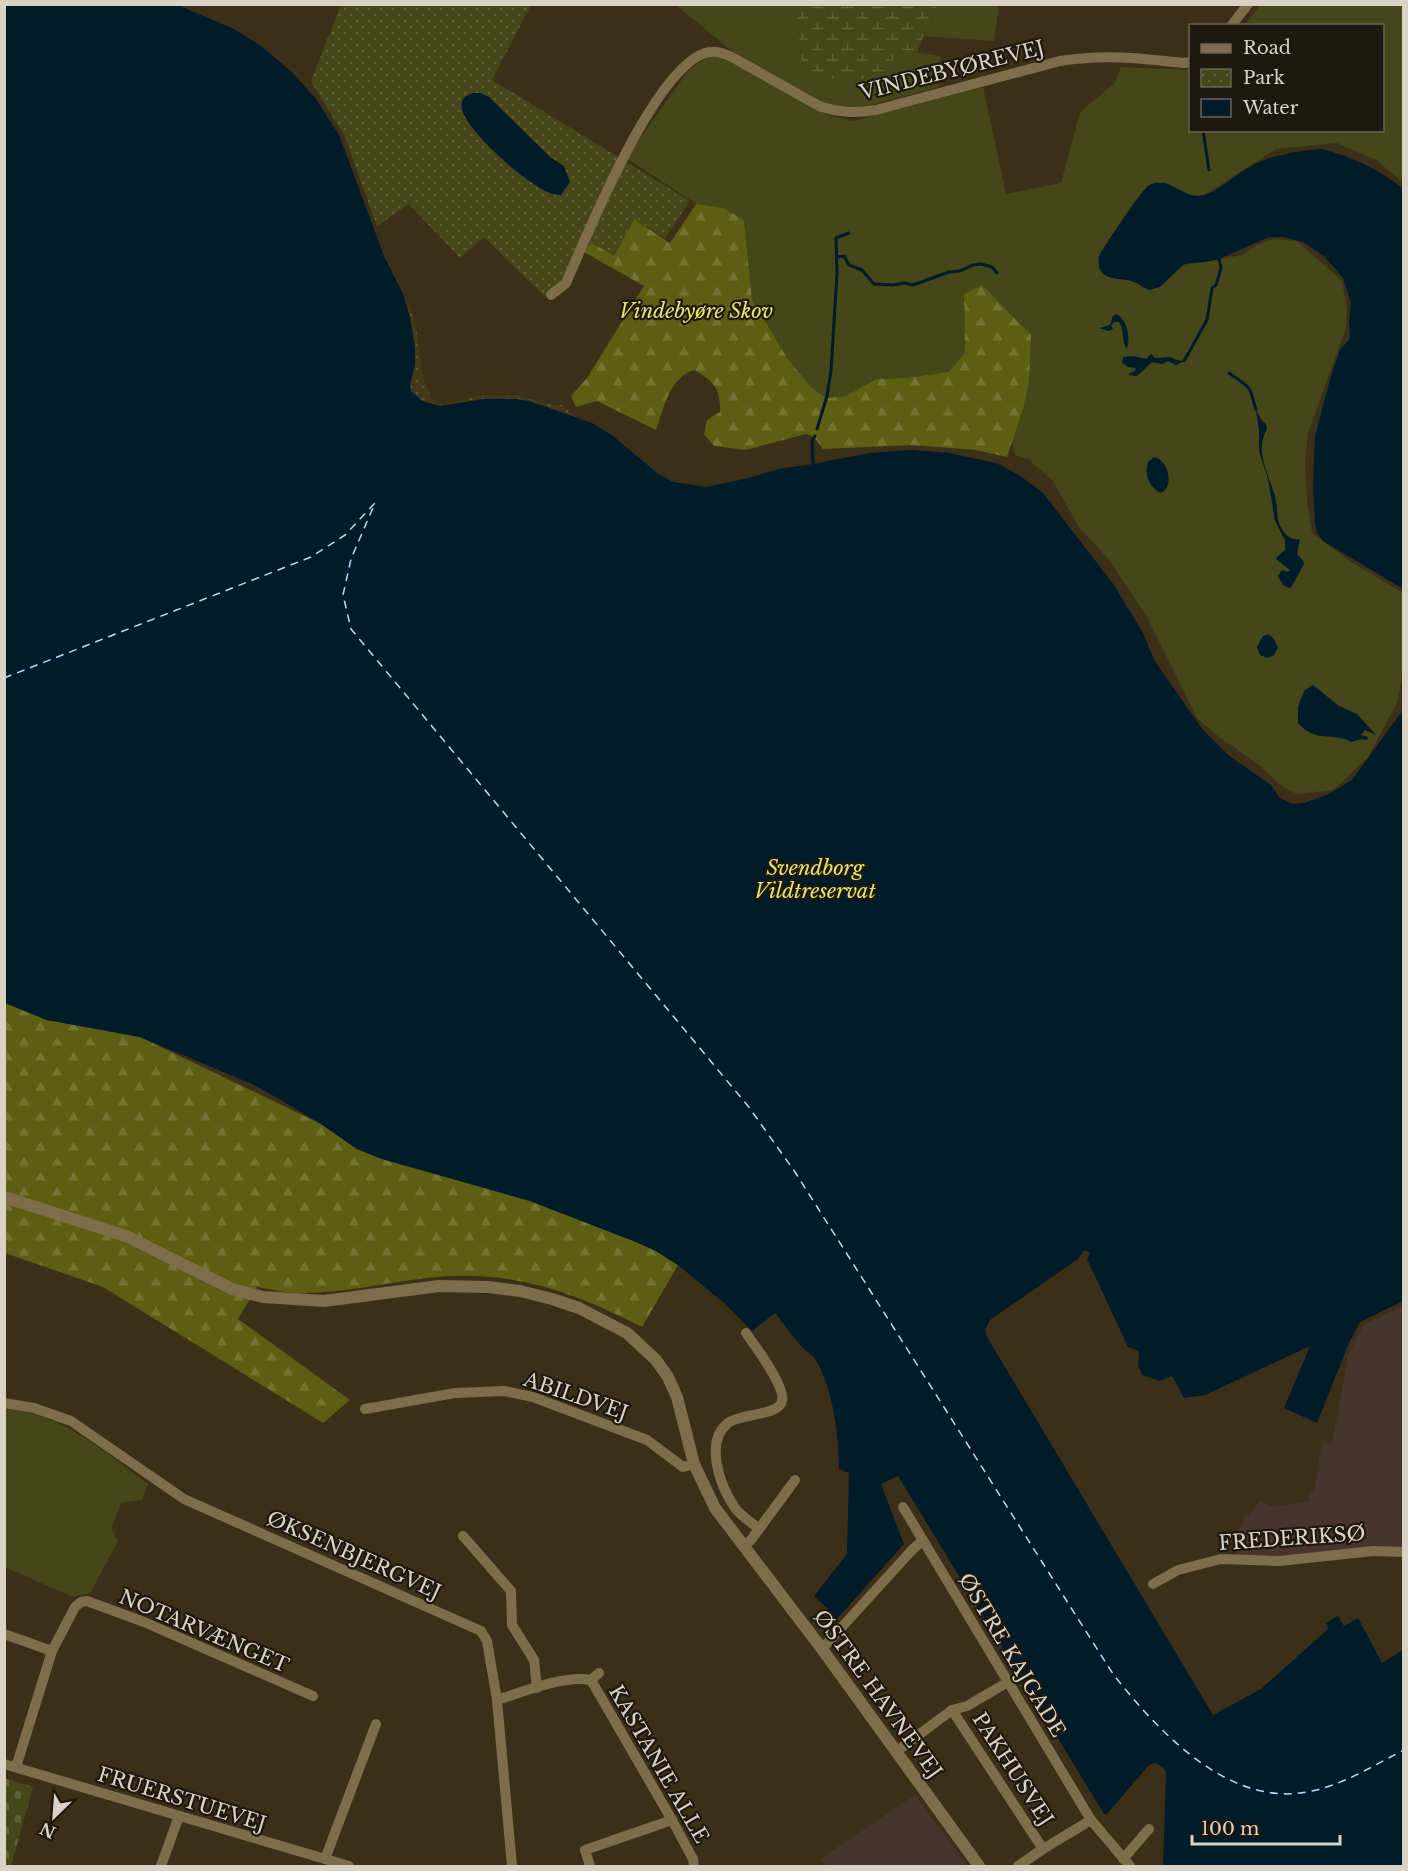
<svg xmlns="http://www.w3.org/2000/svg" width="1408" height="1871" font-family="'Libre Baskerville',serif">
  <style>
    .commercial { fill: #47342c }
    .grass { fill: #454718 }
    .forest { fill: url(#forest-firs) }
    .wetland { fill: url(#wetland-marsh) }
    .sand { fill: url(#sand-dots) }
    .cemetery { fill: url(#cemetery-stones) }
    .park { fill: url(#park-dots) }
    .water { fill: #001b2a }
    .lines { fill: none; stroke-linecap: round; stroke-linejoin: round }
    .stream { stroke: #001b2a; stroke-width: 3 }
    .ferry { stroke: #b2e0f9; stroke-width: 1.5; stroke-dasharray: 8 6; stroke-linecap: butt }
    .minor { stroke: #7d6d4b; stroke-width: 10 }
    .tertiary { stroke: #7d6d4b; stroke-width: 12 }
    .labels { text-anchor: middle; stroke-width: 4.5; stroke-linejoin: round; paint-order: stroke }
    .street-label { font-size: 20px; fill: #dad2c4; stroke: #1e180e }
    .park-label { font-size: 20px; font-style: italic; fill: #e2e76b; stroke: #1e180e }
  </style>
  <defs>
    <pattern id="forest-firs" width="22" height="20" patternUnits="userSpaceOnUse" patternTransform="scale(1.5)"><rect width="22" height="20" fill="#5c5e12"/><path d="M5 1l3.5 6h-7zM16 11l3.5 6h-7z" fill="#737433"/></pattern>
    <pattern id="wetland-marsh" width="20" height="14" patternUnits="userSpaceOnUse" patternTransform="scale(1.5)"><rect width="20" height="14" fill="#454718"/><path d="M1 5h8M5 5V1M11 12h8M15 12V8" fill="none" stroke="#5f6138"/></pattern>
    <pattern id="sand-dots" width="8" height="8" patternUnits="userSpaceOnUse" patternTransform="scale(1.5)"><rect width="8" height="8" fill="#413919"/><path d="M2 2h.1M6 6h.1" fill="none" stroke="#5c5539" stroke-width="1.8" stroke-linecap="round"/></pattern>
    <pattern id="cemetery-stones" width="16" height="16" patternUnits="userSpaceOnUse" patternTransform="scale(1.5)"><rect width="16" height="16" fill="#454718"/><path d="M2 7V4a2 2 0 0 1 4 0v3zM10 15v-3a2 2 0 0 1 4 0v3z" fill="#5f6138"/></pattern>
    <pattern id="park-dots" width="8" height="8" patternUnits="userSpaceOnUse" patternTransform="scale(1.5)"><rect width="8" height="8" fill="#454718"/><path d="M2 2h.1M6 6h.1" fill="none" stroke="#5f6138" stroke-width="1.8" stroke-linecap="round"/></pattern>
  </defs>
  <rect width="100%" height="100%" fill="#3c2f17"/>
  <g class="commercial">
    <polygon points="1403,1306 1403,1552 1236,1558 1237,1536 1244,1517 1250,1514 1260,1501 1274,1507 1310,1501 1309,1493 1314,1492 1322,1443 1332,1444 1348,1356 1364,1324"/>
    <polygon points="915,1795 968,1866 826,1866 820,1859"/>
  </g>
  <g class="grass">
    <polygon points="676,5 796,5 803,76 887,70 900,50 941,56 938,87 867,106 847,107 825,104 776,78 727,47"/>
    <polygon points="937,5 999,5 994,41 924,36"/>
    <path d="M1260 5H1403V182L1376 160 1337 143 1276 149 1203 196H1192L1149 185C1128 205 1117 232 1099 254L1179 268 1192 262H1205L1242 255 1257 245 1273 239 1297 241 1342 281 1347 309 1346 328 1308 433 1305 462 1307 501 1312 533 1350 561 1403 593V671L1397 703 1368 757 1342 782 1332 790 1297 794 1283 787 1259 765 1214 733 1197 718 1146 615 1109 560 1079 527 1053 481 1028 459 1015 455 1012 439 1023 409 964 294 965 352 949 372 905 378 876 379 846 396 826 398 811 387 787 358 752 299 744 220 700 206 626 158 688 71 707 57 723 56 827 115 853 121 983 87 1006 194 1061 183 1080 112 1115 83 1121 67 1190 70V130H1382V26L1245 25Z"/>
    <path d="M4 1409C64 1414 102 1450 148 1484L142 1500 121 1503 111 1528 118 1541 90 1593 73 1597 5 1567Z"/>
  </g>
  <g class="forest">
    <path d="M696 204 723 208 744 220 752 299 787 358 811 387 826 398 846 396 876 379 905 378 949 372 965 352 964 294 982 285 1031 335 1029 382 1023 409 1007 457 976 450 911 445 823 449 814 437 806 434 745 450 714 446 704 434 707 420 720 412C721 389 713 380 694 370 669 378 664 408 656 430L597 401 576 407 571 396 587 378 644 286 584 252 591 242 614 256 634 219 670 243Z"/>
    <path d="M5 1003 47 1020 140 1037 321 1124 357 1149 382 1159 530 1201 636 1242 656 1251 678 1265 642 1327C575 1293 514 1270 437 1277 391 1281 344 1294 297 1293 284 1293 270 1289 257 1287L238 1319 350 1400 323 1423 103 1287 5 1253Z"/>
  </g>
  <polygon class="wetland" points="796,5 796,4 937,5 917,52 900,50 887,70 855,81 803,76"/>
  <path class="sand" d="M403 294C406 301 411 308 413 316 422 345 416 377 435 403L443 405 479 396 514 395 553 405H563L576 417C556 411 536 401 514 399 504 398 492 398 482 399 463 401 419 416 411 389 408 379 416 368 415 357 415 335 410 315 403 294Z"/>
  <polygon class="cemetery" points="5,1778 33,1787 11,1866 5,1866"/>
  <polygon class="park" points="341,5 531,5 492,80 690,201 665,238 634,219 614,256 582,237 564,281 544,296 484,237 460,258 409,204 377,226 345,137 311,81"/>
  <g class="water">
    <path d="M5 4 178 5 234 29 261 46 293 73 316 99 339 135 384 256 403 294 410 317 415 349V365L410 385 411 391 422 401 440 406 484 399H515L529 401 592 423 613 436 657 473 673 482 706 487 749 478 778 469 813 464 869 453 912 450 949 453 996 463 1019 475 1043 493 1114 585 1143 633 1154 660 1203 730 1228 755 1271 785 1279 797 1286 801 1293 804 1304 803 1329 794 1352 780 1403 710V1301L1360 1322 1352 1338H1351L1317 1423 1284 1408 1310 1346 1205 1395 1184 1398 1172 1376 1160 1381 1142 1375 1138 1365 1139 1351 1128 1347 1087 1259 1090 1253 1084 1250 1078 1259 990 1320 985 1330 987 1337 1213 1715 1261 1689 1328 1629 1326 1623 1338 1616 1344 1626 1358 1618 1382 1663 1403 1650V1866H1163L1166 1773 1163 1767 1155 1763 1149 1765 1107 1814H1104L898 1476 881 1484 904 1544 834 1622 828 1616 831 1612 814 1596 847 1554 849 1473 839 1469C839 1437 833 1387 815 1359 812 1355 809 1353 805 1350 794 1339 785 1325 775 1313L752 1331 724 1303 678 1265 656 1251 636 1242 530 1201 382 1159 357 1149 321 1124 274 1096 252 1084 140 1037 47 1020 5 1003Z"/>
    <path d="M473 93H480L489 97 550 157 564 166 570 182 561 195C539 198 465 130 462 109 460 99 465 96 473 93Z"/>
    <path d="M1322 149C1352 157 1379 169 1403 189V589L1323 541 1317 533 1315 523 1313 488 1315 436 1331 376 1340 350 1349 340 1350 333 1349 322 1351 303 1343 278 1324 256 1303 242 1284 237H1269L1219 259 1205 262 1184 264 1160 287 1150 290C1144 289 1140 284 1134 282 1123 277 1107 282 1100 270 1099 266 1098 261 1099 257 1100 252 1143 189 1148 186 1169 173 1183 201 1204 195 1219 191 1236 174 1251 166 1271 155 1299 151 1322 149Z"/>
    <path d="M1116 314C1127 318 1131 339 1127 349 1121 341 1125 331 1119 322H1114L1111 326 1113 329 1109 331 1099 328 1110 325 1113 316Z"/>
    <polygon points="1151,354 1155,358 1170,357 1177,360 1184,361 1176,365 1168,361 1162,364 1152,362 1137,376 1129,375 1130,373 1135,371 1136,368 1128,367 1122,363 1123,357 1134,356 1146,359"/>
    <path d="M1256 410 1262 421 1266 424 1267 430C1264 434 1261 443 1262 451 1263 468 1273 485 1276 501 1278 511 1276 520 1282 529 1286 537 1292 540 1300 539L1297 554 1303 561 1304 564 1292 586 1289 588 1283 585 1278 576 1282 570 1288 572 1290 570 1276 559 1277 557 1285 550V540L1275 521 1268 479 1259 451V430Z"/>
    <path d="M1154 457C1168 460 1175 486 1161 493 1149 487 1144 475 1148 462Z"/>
    <polygon points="1268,634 1274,639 1278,648 1274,655 1268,658 1260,655 1257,647 1263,636"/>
    <path d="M1313 685 1339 706 1357 714 1376 735 1365 730 1361 735 1368 737 1367 740 1361 739 1352 742C1330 731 1317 744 1298 723V707L1304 691Z"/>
  </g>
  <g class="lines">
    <g class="stream">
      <polyline points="1203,130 1209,170"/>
      <polyline points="837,257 844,256 849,265 862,270 874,284 893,285 904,283 913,285 949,272 960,271 973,265 981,264 992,267 997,273"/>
      <polyline points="1184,361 1207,320 1212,288 1216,285 1221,268 1219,259"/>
      <path d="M1229 373C1251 389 1249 383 1256 410"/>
      <polyline points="817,429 827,396 831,371 837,273 836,238 849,233"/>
      <polyline points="813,464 812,441 815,436"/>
    </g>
    <path class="ferry" d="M4 678 311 557 345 535 375 503 351 559 343 595 351 629 748 1106 795 1172 1113 1674C1158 1731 1230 1810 1312 1791 1345 1784 1374 1765 1404 1750"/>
    <g class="minor">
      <polyline points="1231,26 1248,4"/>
      <path d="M551 295 566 283C589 231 653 71 705 53 716 50 722 53 732 57L819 106C839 113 855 113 876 110L1060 61C1105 54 1139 58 1184 63L1190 62"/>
      <path d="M746 1333C755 1346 786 1387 782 1401 779 1416 741 1413 728 1423 704 1442 720 1486 735 1508 741 1516 752 1523 759 1529"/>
      <polyline points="4,1403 34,1408 71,1421 184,1499 481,1631 487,1641 497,1700 512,1866"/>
      <polyline points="365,1409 455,1393 504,1391 533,1397 647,1440 683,1467 694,1464"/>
      <polyline points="903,1507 1091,1820 1130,1866"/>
      <polyline points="463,1536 511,1591 512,1625 534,1660 537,1688"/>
      <polyline points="743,1546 751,1540 795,1480"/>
      <polyline points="1153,1584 1178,1570 1221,1559 1280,1561 1373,1551 1404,1552"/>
      <polyline points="4,1634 52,1651"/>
      <polyline points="822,1649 912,1550 922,1541"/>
      <polyline points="591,1680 672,1820 693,1859 694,1866"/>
      <path d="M497 1700C523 1692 564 1675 591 1680L599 1673"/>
      <polyline points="952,1710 1043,1849"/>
      <polyline points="897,1751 952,1710 967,1706 1008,1682"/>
      <polyline points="4,1764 349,1866"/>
      <polyline points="16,1767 52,1651 75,1607 81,1602 87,1601 144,1622 313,1696"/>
      <polyline points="325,1859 376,1724"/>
      <polyline points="1123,1859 1149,1829"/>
      <polyline points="161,1866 179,1816"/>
      <polyline points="590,1866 585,1850 672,1820"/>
      <polyline points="1018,1866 1043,1849 1091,1820"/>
    </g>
    <polyline class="tertiary" points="4,1197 126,1236 232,1289 263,1297 324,1301 439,1286 488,1287 520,1291 552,1299 579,1308 627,1333 656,1360 668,1377 677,1397 694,1464 715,1508 822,1649 979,1866"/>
  </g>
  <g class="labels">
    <g class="street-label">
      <text transform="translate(952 70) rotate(-14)" y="7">VINDEBYØREVEJ</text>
      <text transform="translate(576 1396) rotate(19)" y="7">ABILDVEJ</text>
      <text transform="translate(1292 1538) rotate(-4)" y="7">FREDERIKSØ</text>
      <text transform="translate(354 1555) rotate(24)" y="7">ØKSENBJERGVEJ</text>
      <text transform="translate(204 1631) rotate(23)" y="7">NOTARVÆNGET</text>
      <text transform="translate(1012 1655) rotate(59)" y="7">ØSTRE KAJGADE</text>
      <text transform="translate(878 1694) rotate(54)" y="7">ØSTRE HAVNEVEJ</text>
      <text transform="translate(659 1764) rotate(60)" y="7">KASTANIE ALLE</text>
      <text transform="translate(1013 1769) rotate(57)" y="7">PAKHUSVEJ</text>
      <text transform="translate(182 1799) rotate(17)" y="7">FRUERSTUEVEJ</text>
    </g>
    <g class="park-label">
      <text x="696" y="318">Vindebyøre Skov</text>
      <text x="815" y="875">Svendborg<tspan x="815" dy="23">Vildtreservat</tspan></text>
    </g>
  </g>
  <rect width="1408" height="1871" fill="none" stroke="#dad2c4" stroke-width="12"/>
  <rect x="1189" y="24" width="195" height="108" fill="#1e180e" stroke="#696257" stroke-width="1.5"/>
  <rect x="1201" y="44" width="30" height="9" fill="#7d6d4b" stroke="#696257" stroke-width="1.5"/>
  <text x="1243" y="54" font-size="18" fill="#dad2c4">Road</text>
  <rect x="1201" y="69" width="30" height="18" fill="url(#park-dots)" stroke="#696257" stroke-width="1.5"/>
  <text x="1243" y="84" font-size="18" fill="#dad2c4">Park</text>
  <rect x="1201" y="99" width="30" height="18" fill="#001b2a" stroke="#696257" stroke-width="1.5"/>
  <text x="1243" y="114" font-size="18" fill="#dad2c4">Water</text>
  <g transform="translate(54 1817) rotate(205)" stroke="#1e180e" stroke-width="4.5" paint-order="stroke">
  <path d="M0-4.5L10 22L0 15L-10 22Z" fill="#dad2c4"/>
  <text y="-9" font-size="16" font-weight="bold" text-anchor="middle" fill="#dad2c4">N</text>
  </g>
  <path d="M1192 1835v9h148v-9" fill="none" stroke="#dad2c4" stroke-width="3"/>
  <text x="1201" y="1835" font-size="18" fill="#dad2c4" stroke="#1e180e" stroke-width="4.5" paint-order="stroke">100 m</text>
</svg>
